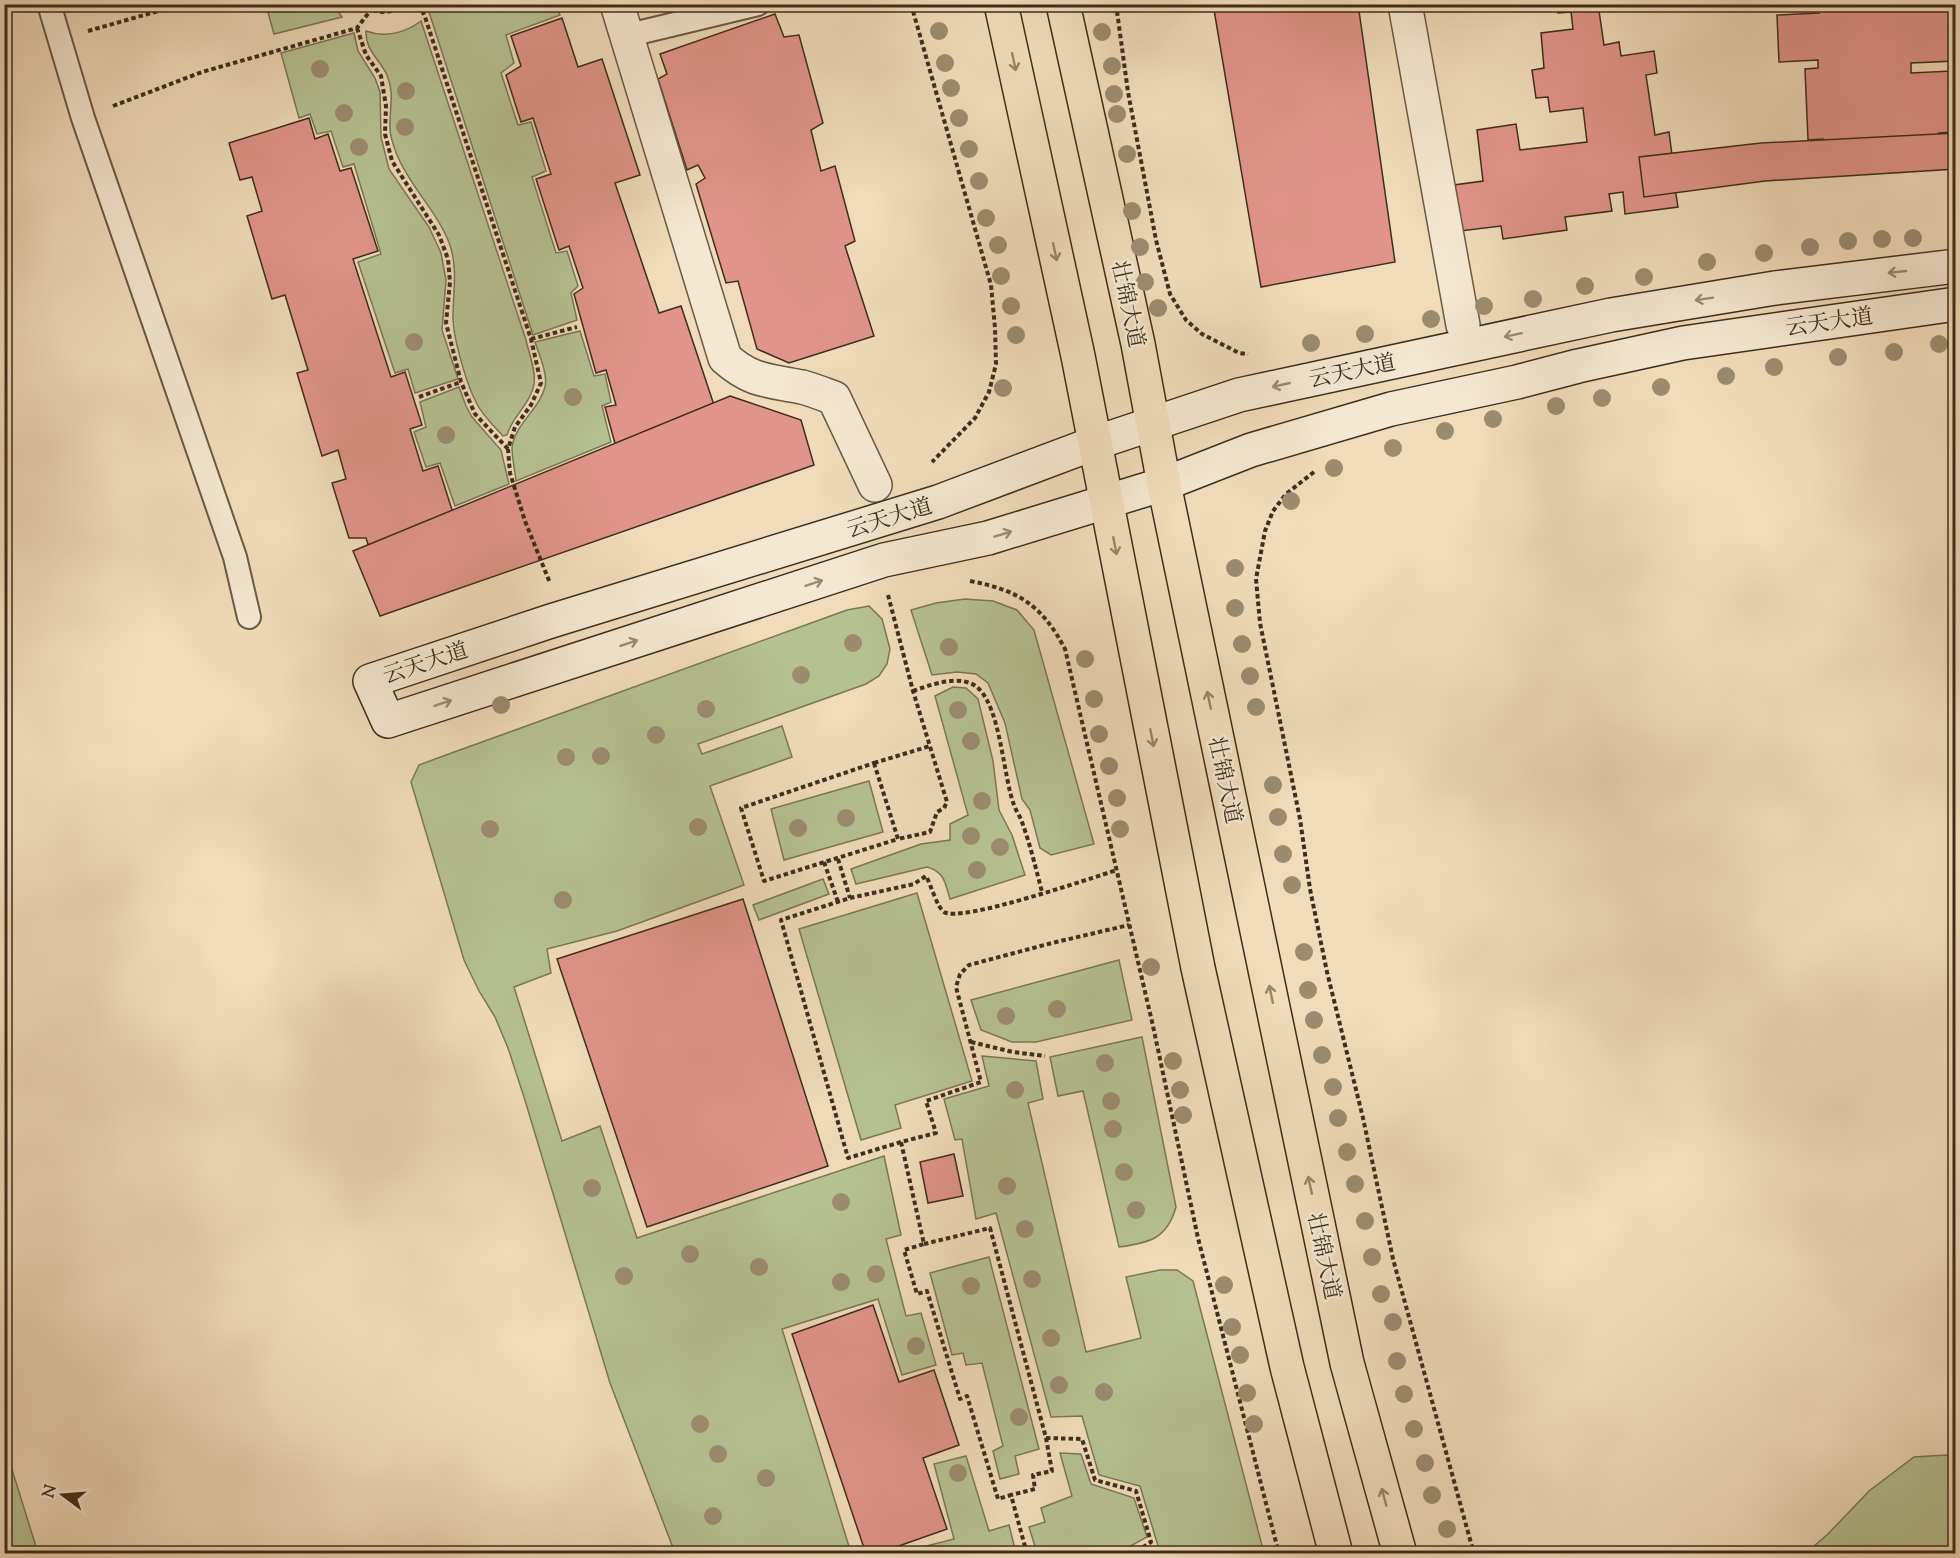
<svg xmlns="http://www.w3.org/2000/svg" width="1960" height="1558" font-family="'Sorts Mill Goudy','Noto Serif SC',serif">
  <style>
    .green { fill: #b6c192; stroke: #7a7757; stroke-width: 1.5 }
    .building { fill: #e0948b; stroke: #3e2d1c; stroke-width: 1.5 }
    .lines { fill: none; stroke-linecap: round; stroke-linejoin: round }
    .service-casing { stroke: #6a5944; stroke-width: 26 }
    .pedestrian-casing { stroke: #6a5944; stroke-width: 36 }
    .secondary-casing { stroke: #3e2d1c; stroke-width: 36 }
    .primary-casing { stroke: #3e2d1c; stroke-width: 36 }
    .path { stroke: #3e2d1c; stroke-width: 4; stroke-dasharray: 4.5 3; stroke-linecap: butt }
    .service { stroke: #f5e8d2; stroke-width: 22 }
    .pedestrian { stroke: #f5e8d2; stroke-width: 33 }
    .secondary { stroke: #f5e8d2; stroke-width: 33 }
    .primary { stroke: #f0dcba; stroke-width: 33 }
    .tree { fill: #9b8c70 }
    .oneway { stroke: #97846b }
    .oneway2 { stroke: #9a8a77 }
    .labels { text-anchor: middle; stroke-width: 5; stroke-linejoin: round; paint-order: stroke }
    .street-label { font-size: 22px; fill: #3e2d1c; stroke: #f5e8d2 }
  </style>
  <rect width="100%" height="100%" fill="#f0dcba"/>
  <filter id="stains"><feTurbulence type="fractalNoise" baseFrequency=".00333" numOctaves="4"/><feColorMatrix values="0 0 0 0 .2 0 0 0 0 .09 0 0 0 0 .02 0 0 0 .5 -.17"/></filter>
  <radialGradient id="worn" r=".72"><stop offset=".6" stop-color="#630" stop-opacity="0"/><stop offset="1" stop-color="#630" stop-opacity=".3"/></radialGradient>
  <g class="green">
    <polygon points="266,5 334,5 342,17 274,34"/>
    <polygon points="434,5 557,5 560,15 506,35 514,63 501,73 518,125 531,122 546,171 532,177 556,253 567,251 578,286 571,293 577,320 533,335 429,12"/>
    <path d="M421 21 526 340C529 354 536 370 534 384 531 403 512 417 507 435L503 436C494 426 483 416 477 404 467 386 453 338 453 317 453 293 458 269 450 245 438 212 410 187 397 155 394 147 390 137 390 129 389 110 395 94 387 75 380 59 365 51 366 31 385 38 405 33 421 21Z"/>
    <polygon points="354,33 358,51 375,78 380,92 381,137 389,169 429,227 441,253 446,280 442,330 458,379 415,393 408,369 395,373 358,262 381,254 354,164 343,167 331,131 317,134 310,114 299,118 281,53"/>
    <path d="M580 331 594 376 605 374 611 402 602 406 611 442 516 481C515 470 512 458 512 448 514 425 539 410 545 387 548 374 539 354 535 342Z"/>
    <polygon points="459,387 466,406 472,417 501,450 509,484 455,506 440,463 426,467 414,432 426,427 420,402"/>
    <polygon points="965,599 993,601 1017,610 1034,630 1094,844 1051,855 1040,848 1030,810 1022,799 1005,723 988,683 976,674 957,672 932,675 911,610 936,603"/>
    <polygon points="869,606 882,619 890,649 887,664 879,676 866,684 698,744 702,754 782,726 792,757 710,786 744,885 617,931 547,949 551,973 514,987 562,1141 600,1126 637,1238 884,1156 901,1235 886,1239 906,1316 921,1313 936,1365 902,1375 878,1299 782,1329 851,1553 675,1553 610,1383 524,1097 508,1048 495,1017 479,991 464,960 411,782 419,765 446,755 847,610"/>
    <path d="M953 687 966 688 978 699 993 761 999 810 1012 835 1025 875 950 899C945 883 945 872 927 867L856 884 851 869 921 844 950 840V824L968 815 935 696Z"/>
    <polygon points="869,781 883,832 784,860 771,809"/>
    <polygon points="823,879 829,894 759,920 753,905"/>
    <polygon points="917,893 972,1081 895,1105 901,1128 861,1140 799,929"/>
    <polygon points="1119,960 1132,1020 1036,1042 1012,1042 981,1030 971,1000"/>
    <path d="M1142 1037 1176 1207C1167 1239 1149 1243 1119 1247L1083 1091 1058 1096 1050 1057Z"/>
    <polygon points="982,1056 1036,1061 1043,1099 1028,1103 1086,1352 1141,1338 1126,1277 1160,1270 1177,1270 1193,1281 1264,1553 1150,1553 1159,1549 1140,1486 1099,1475 1082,1416 1051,1417 996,1213 976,1219 962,1139 955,1140 944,1099 989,1086"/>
    <polygon points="989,1257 1039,1449 1015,1456 1019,1474 1000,1479 993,1451 1003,1446 982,1363 966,1365 963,1353 952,1355 930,1273"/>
    <polygon points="4,1447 5,1447 38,1553 5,1553"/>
    <polygon points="1060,1453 1081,1454 1091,1484 1134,1498 1147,1537 1118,1553 1037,1553 1029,1527 1045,1522 1041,1508 1072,1496"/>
    <polygon points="1946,1455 1955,1458 1955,1553 1806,1553 1828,1534 1869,1491 1914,1457"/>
    <polygon points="966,1456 989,1531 1009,1525 1016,1553 899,1553 954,1539 934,1464"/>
  </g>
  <g class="building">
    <polygon points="1213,4 1358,4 1395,262 1261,287"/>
    <polygon points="1556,4 1598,4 1604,45 1619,42 1621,56 1654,51 1657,73 1646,75 1655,135 1669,132 1672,155 1657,157 1661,183 1674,182 1678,207 1625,214 1623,192 1609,194 1612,211 1565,217 1567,230 1503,239 1501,226 1460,231 1454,185 1483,181 1477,130 1516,124 1520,150 1587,142 1583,108 1550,112 1548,97 1536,98 1532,70 1544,68 1541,33 1573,29 1571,12 1558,13"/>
    <polygon points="1821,4 1851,4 1851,9 1903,6 1903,4 1937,4 1937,9 1956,8 1956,61 1911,63 1911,73 1952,71 1954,132 1939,133 1940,148 1824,153 1823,139 1808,140 1805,69 1818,68 1818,60 1779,62 1777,15 1819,13"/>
    <polygon points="775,14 784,37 799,35 823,123 811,130 821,171 835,166 855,241 845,246 874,336 789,363 757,349 738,281 726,283 696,184 705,178 698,165 687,170 658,79 667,74 660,54"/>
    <polygon points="562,18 578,67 602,59 640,175 615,183 659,313 681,306 718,417 698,424 706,447 716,444 730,485 678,502 671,493 657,497 652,478 640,481 633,454 619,458 605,407 616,405 606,370 596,373 574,294 583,288 569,246 559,250 536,179 551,174 533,118 521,122 506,75 521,66 511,36"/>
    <polygon points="309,118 315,139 328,134 340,171 351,168 378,251 353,259 391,377 405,372 422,425 410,429 423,471 438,466 454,516 440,521 451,553 438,557 444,574 419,582 423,594 388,606 366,538 349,538 332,483 346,479 338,450 322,456 297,373 308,370 285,295 272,299 247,216 262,211 252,177 240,180 229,143"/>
    <polygon points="1956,133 1956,169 1765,181 1644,197 1639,157 1761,143"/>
    <polygon points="730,396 801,420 814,465 380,616 353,551"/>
    <polygon points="743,899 828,1166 647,1227 557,959"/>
    <polygon points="954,1154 963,1196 928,1203 920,1162"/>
    <polygon points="873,1305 899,1382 934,1370 959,1445 923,1458 947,1529 876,1554 866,1554 792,1334"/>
  </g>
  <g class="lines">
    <defs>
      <g id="service">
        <polyline points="49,4 83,118 235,557 249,617"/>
        <polyline points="625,36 758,4"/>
      </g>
      <g id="pedestrian">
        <path d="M617 4 725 358C752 382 768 380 802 387 813 390 823 394 834 398L875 485"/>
        <polyline points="1405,4 1463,325"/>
      </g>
      <polyline id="secondary" points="1956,266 1775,288 1611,315 1239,395 1095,443 938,502 551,621 370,681 388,721 884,560 988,538 1164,484 1251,450 1391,409 1517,382 1578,366 1683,343 1956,304"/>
      <g id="primary">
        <polyline points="1001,4 1078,356 1198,968 1287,1367 1336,1554"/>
        <polyline points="1063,4 1138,344 1164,484 1347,1363 1400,1554"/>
      </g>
    </defs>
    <use href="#service" class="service-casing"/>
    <use href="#pedestrian" class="pedestrian-casing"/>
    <use href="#secondary" class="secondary-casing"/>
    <use href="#primary" class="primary-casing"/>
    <g class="path">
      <path d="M359 4C376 14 390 15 407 4"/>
      <polyline points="419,4 425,17 531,339 541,383 531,405 515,427 508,449 510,473 525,521 550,583"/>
      <polyline points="911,4 991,285 995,328 996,364 989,392 975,418 932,462"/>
      <polyline points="1116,4 1128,92 1156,240 1170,294 1186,320 1202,334 1239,353 1248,354"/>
      <polyline points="357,28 366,55 381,76 386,106 385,134 392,161 439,235 448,259 450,282 446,323 461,382 475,414 508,449"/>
      <polyline points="88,31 183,4"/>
      <polyline points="113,106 202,72 357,28 370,11"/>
      <polyline points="531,339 577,327"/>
      <polyline points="419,397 461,382"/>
      <polyline points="1314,472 1286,494 1273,511 1265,531 1256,579 1260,623 1300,819 1310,889 1327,972 1363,1118 1393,1259 1474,1554"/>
      <path d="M970 581C1018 590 1042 605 1065 649L1153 1026 1198 1238 1279 1554"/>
      <polyline points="888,595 913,691 947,802 944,808 937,812 930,832 898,839"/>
      <path d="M913 691C930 685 962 673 978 688 1001 709 1003 776 1014 805 1016 811 1020 816 1022 822 1030 844 1036 869 1042 892"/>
      <polygon points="874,763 898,839 764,881 741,808"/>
      <polyline points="874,763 930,746"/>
      <polyline points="838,859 850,898"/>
      <polyline points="824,862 838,902"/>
      <polyline points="971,1042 1013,1052 1045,1056"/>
      <path d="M901 1142 848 1158 781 920 850 898 914 884 926 876C931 885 937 907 944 912 961 923 1091 878 1117 870"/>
      <polyline points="924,1244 990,1228 1046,1438 1052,1471 1033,1475 1035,1489 1011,1495"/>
      <polyline points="1046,1438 1082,1439 1095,1480 1136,1491 1151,1542 1133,1554"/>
      <polyline points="1027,1554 1011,1495 998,1499 967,1396 960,1399 927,1291 917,1294 904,1250 924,1244 901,1142 936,1133 926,1101 981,1082 956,987 960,974 969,965 1052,943 1129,925"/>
    </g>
    <use href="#service" class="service"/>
    <use href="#pedestrian" class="pedestrian"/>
    <use href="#secondary" class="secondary"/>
    <use href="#primary" class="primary"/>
  </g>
  <g class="tree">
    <circle cx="939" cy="31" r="9"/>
    <circle cx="1102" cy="32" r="9"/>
    <circle cx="945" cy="63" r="9"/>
    <circle cx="1112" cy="66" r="9"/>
    <circle cx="320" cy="69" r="9"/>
    <circle cx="951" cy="88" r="9"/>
    <circle cx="406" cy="91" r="9"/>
    <circle cx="1114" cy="94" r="9"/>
    <circle cx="344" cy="113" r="9"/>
    <circle cx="1117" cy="114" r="9"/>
    <circle cx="959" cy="118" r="9"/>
    <circle cx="405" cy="127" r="9"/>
    <circle cx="359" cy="147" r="9"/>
    <circle cx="969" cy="149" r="9"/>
    <circle cx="1127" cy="154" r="9"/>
    <circle cx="979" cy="181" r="9"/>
    <circle cx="1132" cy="211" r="9"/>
    <circle cx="986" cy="218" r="9"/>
    <circle cx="1913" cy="238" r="9"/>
    <circle cx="1882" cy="239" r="9"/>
    <circle cx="1848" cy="241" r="9"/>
    <circle cx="998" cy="245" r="9"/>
    <circle cx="1140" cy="247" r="9"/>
    <circle cx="1810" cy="247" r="9"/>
    <circle cx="1764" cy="253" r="9"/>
    <circle cx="1707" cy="262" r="9"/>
    <circle cx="1001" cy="276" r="9"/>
    <circle cx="1644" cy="277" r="9"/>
    <circle cx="1145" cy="282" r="9"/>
    <circle cx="1585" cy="286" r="9"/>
    <circle cx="1533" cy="299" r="9"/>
    <circle cx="1011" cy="306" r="9"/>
    <circle cx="1484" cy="306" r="9"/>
    <circle cx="1158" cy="308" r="9"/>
    <circle cx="1431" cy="319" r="9"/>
    <circle cx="1365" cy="334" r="9"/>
    <circle cx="1016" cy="335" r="9"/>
    <circle cx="414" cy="342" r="9"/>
    <circle cx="1311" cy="343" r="9"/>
    <circle cx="1939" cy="344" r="9"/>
    <circle cx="1894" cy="352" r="9"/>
    <circle cx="1838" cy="357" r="9"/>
    <circle cx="1774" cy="367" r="9"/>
    <circle cx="1726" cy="376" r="9"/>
    <circle cx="1661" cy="387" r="9"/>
    <circle cx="1003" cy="388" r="9"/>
    <circle cx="573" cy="397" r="9"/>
    <circle cx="1602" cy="398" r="9"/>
    <circle cx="1556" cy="406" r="9"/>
    <circle cx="1493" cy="419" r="9"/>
    <circle cx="1445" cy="431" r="9"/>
    <circle cx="446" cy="435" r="9"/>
    <circle cx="1393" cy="448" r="9"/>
    <circle cx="1334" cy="468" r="9"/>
    <circle cx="1291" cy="501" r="9"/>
    <circle cx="1235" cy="568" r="9"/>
    <circle cx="1235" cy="608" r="9"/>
    <circle cx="853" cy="643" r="9"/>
    <circle cx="1242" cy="644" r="9"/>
    <circle cx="949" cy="647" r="9"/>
    <circle cx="1085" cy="659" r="9"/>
    <circle cx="801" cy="675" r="9"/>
    <circle cx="1250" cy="676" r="9"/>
    <circle cx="1094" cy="699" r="9"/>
    <circle cx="501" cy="705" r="9"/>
    <circle cx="1256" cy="707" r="9"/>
    <circle cx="706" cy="709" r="9"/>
    <circle cx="958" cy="710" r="9"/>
    <circle cx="1099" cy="734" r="9"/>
    <circle cx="656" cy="735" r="9"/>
    <circle cx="971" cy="741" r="9"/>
    <circle cx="601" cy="756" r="9"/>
    <circle cx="566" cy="757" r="9"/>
    <circle cx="1109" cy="766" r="9"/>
    <circle cx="1273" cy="785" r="9"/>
    <circle cx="1117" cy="798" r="9"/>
    <circle cx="982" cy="801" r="9"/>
    <circle cx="1278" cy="817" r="9"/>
    <circle cx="846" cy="818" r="9"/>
    <circle cx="698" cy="827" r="9"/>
    <circle cx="798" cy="828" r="9"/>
    <circle cx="490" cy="829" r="9"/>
    <circle cx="1120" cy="829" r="9"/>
    <circle cx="971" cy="836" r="9"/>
    <circle cx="1000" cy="847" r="9"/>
    <circle cx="1283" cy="854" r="9"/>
    <circle cx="977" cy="870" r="9"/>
    <circle cx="1292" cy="885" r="9"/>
    <circle cx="563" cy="900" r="9"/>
    <circle cx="1304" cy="952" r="9"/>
    <circle cx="1151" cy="967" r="9"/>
    <circle cx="1308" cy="990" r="9"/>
    <circle cx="1057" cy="1009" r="9"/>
    <circle cx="1006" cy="1016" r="9"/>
    <circle cx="1314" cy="1020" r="9"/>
    <circle cx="1322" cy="1055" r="9"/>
    <circle cx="1173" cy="1061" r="9"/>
    <circle cx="1105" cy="1063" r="9"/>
    <circle cx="1333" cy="1087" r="9"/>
    <circle cx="1015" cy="1090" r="9"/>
    <circle cx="1180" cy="1090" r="9"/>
    <circle cx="1111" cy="1101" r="9"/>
    <circle cx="1183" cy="1115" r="9"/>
    <circle cx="1338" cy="1118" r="9"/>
    <circle cx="1113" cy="1129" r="9"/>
    <circle cx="1347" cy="1152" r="9"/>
    <circle cx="1124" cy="1172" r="9"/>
    <circle cx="1355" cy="1184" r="9"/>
    <circle cx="1007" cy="1186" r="9"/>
    <circle cx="592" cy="1188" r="9"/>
    <circle cx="841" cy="1202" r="9"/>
    <circle cx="1136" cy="1210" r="9"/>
    <circle cx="1365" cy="1221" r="9"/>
    <circle cx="1025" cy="1229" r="9"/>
    <circle cx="690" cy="1254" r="9"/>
    <circle cx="1372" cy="1257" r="9"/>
    <circle cx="759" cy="1267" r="9"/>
    <circle cx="876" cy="1274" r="9"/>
    <circle cx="624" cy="1276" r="9"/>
    <circle cx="1032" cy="1279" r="9"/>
    <circle cx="841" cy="1282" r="9"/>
    <circle cx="1224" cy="1285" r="9"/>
    <circle cx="971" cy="1286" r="9"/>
    <circle cx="1381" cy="1294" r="9"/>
    <circle cx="1393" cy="1322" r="9"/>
    <circle cx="1232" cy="1327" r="9"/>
    <circle cx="1051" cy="1338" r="9"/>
    <circle cx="916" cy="1346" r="9"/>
    <circle cx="1240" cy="1355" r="9"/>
    <circle cx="1397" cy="1361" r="9"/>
    <circle cx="1059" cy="1385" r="9"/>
    <circle cx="1104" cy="1392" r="9"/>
    <circle cx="1247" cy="1393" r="9"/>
    <circle cx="1404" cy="1394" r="9"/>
    <circle cx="1019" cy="1417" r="9"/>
    <circle cx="700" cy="1424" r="9"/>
    <circle cx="1254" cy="1424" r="9"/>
    <circle cx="1414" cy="1429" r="9"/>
    <circle cx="718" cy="1454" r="9"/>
    <circle cx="1425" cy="1463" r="9"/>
    <circle cx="958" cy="1473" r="9"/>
    <circle cx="766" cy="1478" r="9"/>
    <circle cx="1432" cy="1495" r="9"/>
    <circle cx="713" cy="1516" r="9"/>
    <circle cx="1447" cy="1529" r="9"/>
  </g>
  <defs><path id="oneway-shaft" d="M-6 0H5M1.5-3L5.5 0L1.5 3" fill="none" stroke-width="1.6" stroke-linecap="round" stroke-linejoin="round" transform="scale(1.5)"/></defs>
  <g class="oneway">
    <use href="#oneway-shaft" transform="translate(1014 62) rotate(78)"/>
    <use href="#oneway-shaft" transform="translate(1055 252) rotate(78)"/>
    <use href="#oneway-shaft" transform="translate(1115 546) rotate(79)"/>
    <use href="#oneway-shaft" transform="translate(1209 700) rotate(-102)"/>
    <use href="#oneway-shaft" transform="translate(1152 738) rotate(79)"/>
    <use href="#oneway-shaft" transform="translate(1271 994) rotate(-102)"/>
    <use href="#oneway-shaft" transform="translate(1310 1185) rotate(-102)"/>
    <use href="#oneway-shaft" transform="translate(1384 1497) rotate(-105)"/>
  </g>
  <g class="oneway2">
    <use href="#oneway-shaft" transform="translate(1897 272) rotate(174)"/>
    <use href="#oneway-shaft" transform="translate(1704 299) rotate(171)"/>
    <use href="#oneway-shaft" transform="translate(1513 335) rotate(168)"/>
    <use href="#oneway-shaft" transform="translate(1281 385) rotate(167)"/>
    <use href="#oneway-shaft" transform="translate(1003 534) rotate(-17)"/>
    <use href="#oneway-shaft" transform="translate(814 583) rotate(-18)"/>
    <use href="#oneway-shaft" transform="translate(629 643) rotate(-18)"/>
    <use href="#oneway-shaft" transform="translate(443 703) rotate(-18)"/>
  </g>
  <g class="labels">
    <g class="street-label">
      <text transform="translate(1129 304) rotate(78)" y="8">壮锦大道</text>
      <text transform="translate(1829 321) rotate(-8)" y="8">云天大道</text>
      <text transform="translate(1352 370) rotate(-12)" y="8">云天大道</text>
      <text transform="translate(889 517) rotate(-17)" y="8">云天大道</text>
      <text transform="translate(425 662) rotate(-18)" y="8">云天大道</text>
      <text transform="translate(1226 780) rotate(78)" y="8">壮锦大道</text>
      <text transform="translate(1325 1256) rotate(78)" y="8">壮锦大道</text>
    </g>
  </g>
  <rect width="1960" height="1558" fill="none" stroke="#f0dcba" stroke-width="24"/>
  <rect x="6" y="6" width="1948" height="1546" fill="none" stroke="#3e2d1c" stroke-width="3"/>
  <rect x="12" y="12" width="1936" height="1534" fill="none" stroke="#3e2d1c" stroke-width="1.5"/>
  <g transform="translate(63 1495) rotate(286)" stroke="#f5e8d2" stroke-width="4.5" paint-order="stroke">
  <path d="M0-4.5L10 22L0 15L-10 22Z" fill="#3e2d1c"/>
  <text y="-9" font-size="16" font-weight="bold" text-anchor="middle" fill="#3e2d1c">N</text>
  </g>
  <rect width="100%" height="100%" filter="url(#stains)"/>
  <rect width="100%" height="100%" fill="url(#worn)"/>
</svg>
